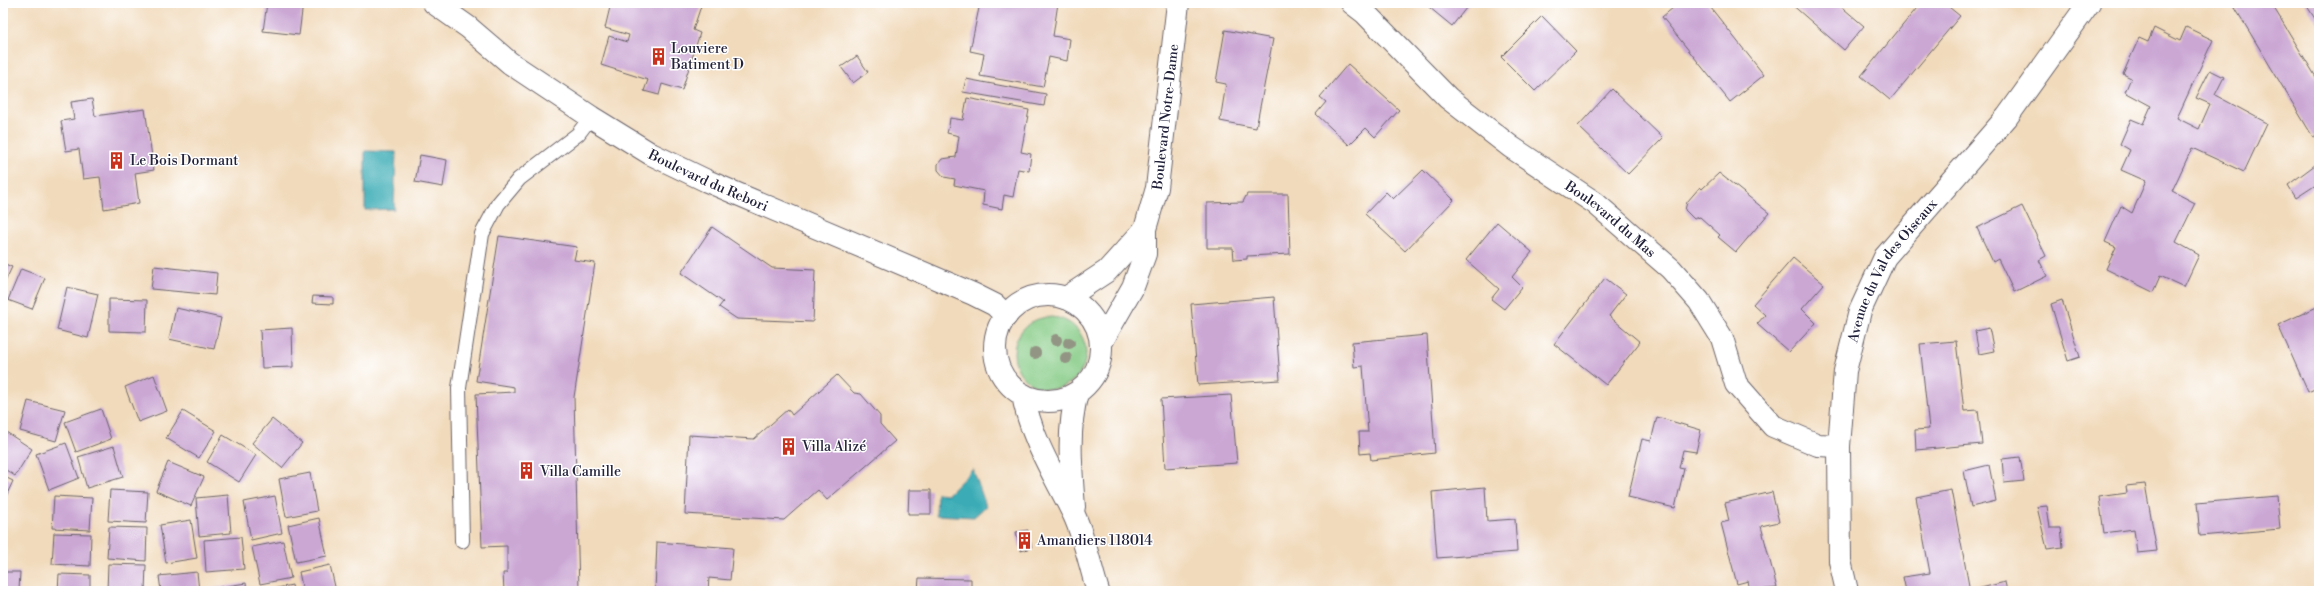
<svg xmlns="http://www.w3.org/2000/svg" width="2322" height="594" font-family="'Libre Bodoni',serif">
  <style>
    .green { fill: #86cb86; stroke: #547660 }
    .water { fill: #3aacb5; stroke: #2e6778 }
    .building { fill: #cba7d4 }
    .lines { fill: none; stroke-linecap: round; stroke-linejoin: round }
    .lane-casing { stroke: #6a6268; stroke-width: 16 }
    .street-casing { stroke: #6a6268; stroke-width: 24 }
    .lane { stroke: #fff; stroke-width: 14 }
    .street { stroke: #fff; stroke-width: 22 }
    .tree { fill: #929583 }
    .labels { text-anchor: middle; stroke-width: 3; stroke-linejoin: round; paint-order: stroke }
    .poi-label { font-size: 14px; fill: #22223b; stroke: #fff; text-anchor: start }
    .street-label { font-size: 14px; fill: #22223b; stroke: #fff }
  </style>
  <rect width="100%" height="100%" fill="#fff"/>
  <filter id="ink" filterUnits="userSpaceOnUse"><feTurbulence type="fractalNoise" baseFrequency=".025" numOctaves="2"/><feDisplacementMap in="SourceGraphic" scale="8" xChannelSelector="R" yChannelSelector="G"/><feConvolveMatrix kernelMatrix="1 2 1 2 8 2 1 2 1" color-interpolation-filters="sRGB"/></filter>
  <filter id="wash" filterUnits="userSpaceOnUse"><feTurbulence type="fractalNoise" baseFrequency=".012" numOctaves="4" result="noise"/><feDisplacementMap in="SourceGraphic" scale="16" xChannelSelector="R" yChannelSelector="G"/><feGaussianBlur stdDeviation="0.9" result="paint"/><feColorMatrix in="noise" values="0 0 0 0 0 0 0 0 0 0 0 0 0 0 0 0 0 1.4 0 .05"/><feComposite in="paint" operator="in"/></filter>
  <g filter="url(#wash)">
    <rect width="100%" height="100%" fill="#f1dabb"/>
    <circle class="green" cx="1050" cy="353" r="36"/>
    <g class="water">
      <polygon points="365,151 396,152 394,209 365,210"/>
      <polygon points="973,469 986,506 974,517 936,515 937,493 948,494"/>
    </g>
    <g id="blocks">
      <g class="building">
        <polygon points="267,3 303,3 299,35 263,31"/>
        <polygon points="611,3 702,3 693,30 700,33 682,90 662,84 659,95 644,91 648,80 601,65 609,36 627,42 629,35 605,28"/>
        <polygon points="980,3 1058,3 1053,36 1070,39 1067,61 1049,57 1043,87 980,76 984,54 970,51"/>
        <polygon points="1424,3 1470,3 1452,26"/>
        <polygon points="1679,3 1707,3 1764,75 1730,102 1662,17"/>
        <polygon points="1790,3 1837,3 1864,26 1844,50"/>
        <polygon points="1921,3 1944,3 1960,16 1890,100 1861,76"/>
        <polygon points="2232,3 2271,3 2319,82 2319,134 2313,137"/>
        <polygon points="2305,3 2319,3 2319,25"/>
        <polygon points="1542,16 1576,51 1535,91 1501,57"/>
        <polygon points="2186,27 2213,40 2177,118 2199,129 2210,104 2196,98 2210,70 2224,77 2215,95 2267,123 2244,172 2192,148 2172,191 2195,203 2176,242 2199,255 2184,287 2160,276 2153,292 2106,269 2116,247 2105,242 2121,206 2132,213 2146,181 2121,170 2130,150 2120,144 2131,119 2143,124 2151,106 2125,92 2131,78 2123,74 2139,38 2148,42 2154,28 2180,41"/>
        <polygon points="1225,30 1273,39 1256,128 1220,121 1226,84 1216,82"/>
        <polygon points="857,56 868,72 853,83 841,67"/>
        <polygon points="1348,64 1399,110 1375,137 1366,128 1349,145 1316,114 1326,102 1320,97"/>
        <polygon points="966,79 1046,94 1044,106 963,92"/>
        <polygon points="1612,89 1663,138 1628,174 1578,126"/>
        <polygon points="967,98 1029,110 1021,152 1031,154 1029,171 1018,169 1013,197 1004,195 1002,209 983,205 984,191 954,185 955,179 944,177 938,170 938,164 942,159 956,157 959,136 947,133 949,126 950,118 963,120"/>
        <polygon points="92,99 95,116 145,109 154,170 135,173 139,203 104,209 100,177 83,179 79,149 66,151 61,121 74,119 71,102"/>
        <polygon points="420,155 447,160 443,187 415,182"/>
        <polygon points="2319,162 2319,183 2296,198 2288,185"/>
        <polygon points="1423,170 1454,200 1405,251 1365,214 1386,192 1393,199"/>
        <polygon points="1719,173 1769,213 1736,252 1718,237 1720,235 1700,217 1694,219 1685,210 1687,202 1700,187 1702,189"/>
        <polygon points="1247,194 1288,194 1290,254 1247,256 1247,259 1234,260 1233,248 1207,248 1207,203 1243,202"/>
        <polygon points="2022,206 2046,256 2039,260 2047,276 2014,292 1998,259 1993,262 1977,228"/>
        <polygon points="1497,222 1532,252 1512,277 1522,287 1504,309 1491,299 1499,289 1466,260"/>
        <polygon points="712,227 772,268 815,270 813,322 737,319 719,307 723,302 681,273"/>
        <polygon points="499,236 577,247 574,260 595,263 574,397 579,591 504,591 503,573 507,573 507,546 482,547 476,394 514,392 514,387 476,381"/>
        <polygon points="1793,258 1824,284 1802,309 1816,323 1789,352 1757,324 1765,315 1753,304"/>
        <polygon points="3,263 12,267 3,286"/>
        <polygon points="154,266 217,273 215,295 151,289"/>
        <polygon points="21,269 45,278 32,309 8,300"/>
        <polygon points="1605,278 1626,294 1609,316 1640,342 1606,385 1554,344"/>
        <polygon points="67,287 98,294 88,338 57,330"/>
        <polygon points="313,296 333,297 333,304 312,303"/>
        <polygon points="1274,297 1280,380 1198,385 1191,304"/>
        <polygon points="109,299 147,300 146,332 109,331"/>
        <polygon points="2062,300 2080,357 2068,361 2051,304"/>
        <polygon points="2319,306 2319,387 2308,392 2278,325"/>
        <polygon points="176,308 221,318 214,349 169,339"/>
        <polygon points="292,328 293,367 262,368 260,330"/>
        <polygon points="1989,328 1994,351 1979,354 1975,331"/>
        <polygon points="1427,335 1435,453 1371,460 1370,453 1360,454 1359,432 1368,432 1363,366 1354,367 1352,342"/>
        <polygon points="1956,341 1964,411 1978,410 1982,444 1916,450 1915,430 1929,429 1920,344"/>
        <polygon points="154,375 167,411 138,422 125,387"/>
        <polygon points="837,375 854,393 861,394 880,416 880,424 895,441 827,500 818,490 784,520 685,514 689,435 754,439 788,409 792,415"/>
        <polygon points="1231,395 1237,463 1165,468 1161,399"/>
        <polygon points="28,401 65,410 56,441 20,431"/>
        <polygon points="101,409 111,439 76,452 65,422"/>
        <polygon points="183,411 216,431 199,458 166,438"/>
        <polygon points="1657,417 1701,430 1696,452 1683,450 1679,468 1684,469 1675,508 1628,497 1642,439 1651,441"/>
        <polygon points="272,419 302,443 282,468 252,443"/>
        <polygon points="3,430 32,449 15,476 3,468"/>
        <polygon points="223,435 256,455 239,482 207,462"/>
        <polygon points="66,443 79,478 49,490 36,454"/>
        <polygon points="114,446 123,477 87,488 78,457"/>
        <polygon points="2020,457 2024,481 2004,483 2002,459"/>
        <polygon points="168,462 204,477 191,506 156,491"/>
        <polygon points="1989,465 1996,501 1971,507 1964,471"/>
        <polygon points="310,473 317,511 286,517 279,479"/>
        <polygon points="3,476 13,481 3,503"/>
        <polygon points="2145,484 2157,551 2137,553 2134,529 2104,533 2099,497 2127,493 2126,486"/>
        <polygon points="1485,487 1487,521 1515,519 1517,552 1437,558 1432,492"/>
        <polygon points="110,490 148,492 146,523 108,521"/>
        <polygon points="909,490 931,490 931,514 908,514"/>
        <polygon points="1951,490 1970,591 1906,591 1903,577 1930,573 1916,497"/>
        <polygon points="1772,492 1779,522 1761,526 1777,588 1750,591 1748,581 1737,584 1721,523 1729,521 1725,503"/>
        <polygon points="228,495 231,533 199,536 196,498"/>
        <polygon points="54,496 92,498 90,530 52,528"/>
        <polygon points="275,496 282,533 251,540 244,502"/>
        <polygon points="2277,496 2280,529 2200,536 2197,503"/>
        <polygon points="2047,506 2050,528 2061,528 2063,547 2047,549 2037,507"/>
        <polygon points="319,518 327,556 296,562 288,525"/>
        <polygon points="191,520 197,558 166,563 160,525"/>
        <polygon points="109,527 147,528 146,561 107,558"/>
        <polygon points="1028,530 1032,548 1021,551 1016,532"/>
        <polygon points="54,533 91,534 90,566 52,564"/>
        <polygon points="241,537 244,569 206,572 204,540"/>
        <polygon points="283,541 291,578 260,584 252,547"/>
        <polygon points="657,542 733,548 730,580 709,578 708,591 655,591"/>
        <polygon points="108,564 146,565 145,591 107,591"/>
        <polygon points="330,565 336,591 303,591 299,572"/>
        <polygon points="3,572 20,572 19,591 3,591"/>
        <polygon points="197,572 199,591 161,591 159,576"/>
        <polygon points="59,574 90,575 90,591 58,591"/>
        <polygon points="919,578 971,579 971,591 918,591"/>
        <polygon points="2005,582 2007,591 1978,591 1977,589"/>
        <polygon points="246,583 247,591 209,591 209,589"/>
        <polygon points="292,585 293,591 268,591 268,590"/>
      </g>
    </g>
  </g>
  <g filter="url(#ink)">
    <use href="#blocks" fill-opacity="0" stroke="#6a6268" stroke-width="1"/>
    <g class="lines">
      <defs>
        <polyline id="lane" points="462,541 459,388 482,234 498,204 519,179 578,134 591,117"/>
        <g id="street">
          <path id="s1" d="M434 3 468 27 510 63 591 117 651 154 707 181 973 294 995 305 1006 316"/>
          <path id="s2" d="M1352 3 1365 13 1448 98 1511 147 1595 203 1671 269 1699 301 1722 338 1736 384 1773 426 1818 445 1839 446"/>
          <circle cx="1048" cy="348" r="53"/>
          <polyline points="1066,298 1107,271 1145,229"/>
          <path id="s3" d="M1101 343 1133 287 1145 254V229L1157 188 1178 3"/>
          <path d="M1023 395C1031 439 1055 476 1074 515 1085 539 1090 566 1098 591"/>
          <path d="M1074 507C1071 469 1067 430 1077 393"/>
          <path id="s4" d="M1847 591 1840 561 1839 446 1845 371 1860 311 1885 257 2007 117 2089 3"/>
        </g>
      </defs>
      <use href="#lane" class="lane-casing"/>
      <use href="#street" class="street-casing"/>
      <use href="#lane" class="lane"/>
      <use href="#street" class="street"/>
    </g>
    <g class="tree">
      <circle cx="1056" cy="340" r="6"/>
      <circle cx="1069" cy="343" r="6"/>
      <circle cx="1035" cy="353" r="6"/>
      <circle cx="1066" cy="358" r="6"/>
    </g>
  </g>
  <defs>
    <symbol id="building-bare" viewBox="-9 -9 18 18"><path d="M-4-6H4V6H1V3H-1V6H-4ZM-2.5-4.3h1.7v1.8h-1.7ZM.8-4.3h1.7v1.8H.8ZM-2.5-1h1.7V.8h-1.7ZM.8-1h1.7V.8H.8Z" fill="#c8321e" stroke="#fff" stroke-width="2.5" paint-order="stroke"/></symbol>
  </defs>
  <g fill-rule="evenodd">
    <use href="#building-bare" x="646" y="44" width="25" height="25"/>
    <use href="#building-bare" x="104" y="148" width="25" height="25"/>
    <use href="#building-bare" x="776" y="434" width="25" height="25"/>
    <use href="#building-bare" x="514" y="458" width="25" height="25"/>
    <use href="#building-bare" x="1012" y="528" width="25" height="25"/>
  </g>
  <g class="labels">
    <g class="poi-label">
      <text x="671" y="53">Louviere<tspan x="671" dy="16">Batiment D</tspan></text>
      <text x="130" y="165">Le Bois Dormant</text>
      <text x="802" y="451">Villa Alizé</text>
      <text x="540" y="476">Villa Camille</text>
      <text x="1037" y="545">Amandiers 118014</text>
    </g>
    <g class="street-label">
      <text dy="5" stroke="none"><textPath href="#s3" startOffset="239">Boulevard Notre-Dame</textPath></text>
      <text dy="5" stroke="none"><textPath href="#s1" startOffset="328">Boulevard du Rebori</textPath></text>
      <text dy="5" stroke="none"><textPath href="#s2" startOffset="338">Boulevard du Mas</textPath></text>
      <text dy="5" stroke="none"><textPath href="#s4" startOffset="334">Avenue du Val des Oiseaux</textPath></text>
    </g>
  </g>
  <rect width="2322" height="594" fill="none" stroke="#fff" stroke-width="16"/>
</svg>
